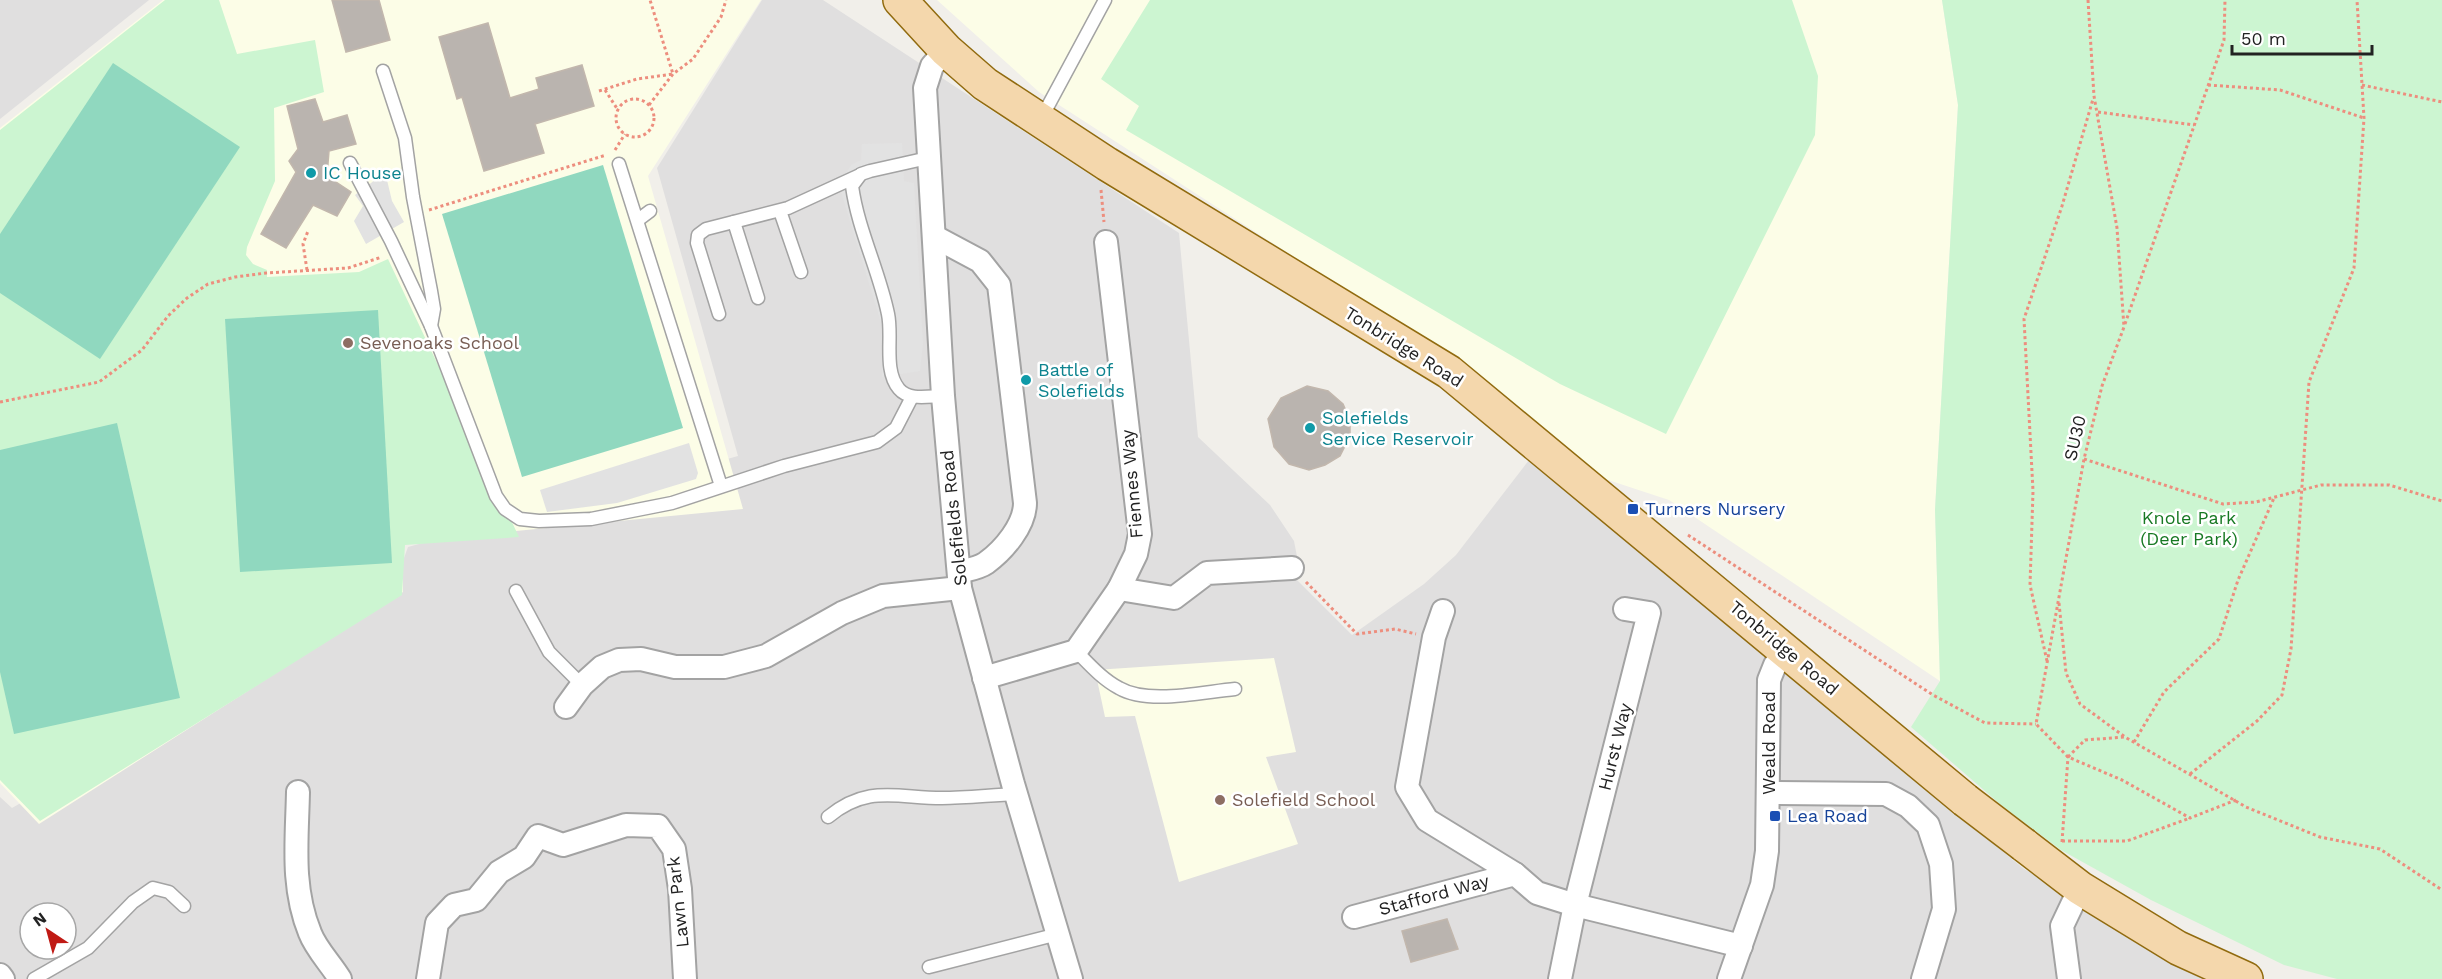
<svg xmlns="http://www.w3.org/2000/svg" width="2442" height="979" font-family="'Work Sans',sans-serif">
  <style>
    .residential { fill: #e0dfdf; fill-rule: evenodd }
    .education { fill: #fcfde7 }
    .park { fill: #ccf5d1 }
    .pitch { fill: #90d8bf }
    .parking { fill: #e2e2e2 }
    .building { fill: #bab4af; stroke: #c2b7ad; stroke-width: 1.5 }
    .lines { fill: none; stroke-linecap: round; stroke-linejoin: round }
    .service-casing { stroke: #a3a3a3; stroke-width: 15 }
    .minor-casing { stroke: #a3a3a3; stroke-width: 26 }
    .primary-casing { stroke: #916b0f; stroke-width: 36 }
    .path { stroke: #ed8e7e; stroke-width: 3; stroke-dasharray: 3 3; stroke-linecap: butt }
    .service { stroke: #fff; stroke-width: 12 }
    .minor { stroke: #fff; stroke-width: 22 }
    .primary { stroke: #f4d7ac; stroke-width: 33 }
    .primary-bridge-casing { stroke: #916b0f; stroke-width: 36; stroke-linecap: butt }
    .primary-bridge { stroke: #f4d7ac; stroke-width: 33 }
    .culture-dot { fill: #0f9aa8; stroke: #fff; stroke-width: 2 }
    .education-dot { fill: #8d6e63; stroke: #fff; stroke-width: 2 }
    .transit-dot { fill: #1a4fb4; stroke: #fff; stroke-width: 2 }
    .labels { text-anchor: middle; stroke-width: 5; stroke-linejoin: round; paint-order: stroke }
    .culture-label { font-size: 18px; fill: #0d838f; stroke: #fff; text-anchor: start }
    .education-label { font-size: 18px; fill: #785e54; stroke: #fff; text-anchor: start }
    .street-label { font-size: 18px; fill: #222; stroke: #fff }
    .transit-label { font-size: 18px; fill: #164399; stroke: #fff; text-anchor: start }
    .park-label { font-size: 18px; fill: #177923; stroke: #fff }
  </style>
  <rect width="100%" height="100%" fill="#f1efea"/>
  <g class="residential">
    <polygon points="0,0 149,0 0,119"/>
    <path d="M762 0H823L1179 233 1198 437 1270 505 1294 541 1300 572 1296 579 1352 635 1424 584 1456 555 1529 460 2024 869 2223 979H0V797L12 808 393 588 408 547 738 456 657 168ZM30 913H66V949H30Z"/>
  </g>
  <g class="education">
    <polygon points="163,0 761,0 648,176 743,509 403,542 403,592 39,824 0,783 0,128"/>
    <polygon points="937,0 1942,0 1958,105 1935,510 1940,681 1669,500 1596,476 1455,361 1039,92"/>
    <polygon points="1274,658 1296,752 1266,757 1298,844 1179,882 1135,716 1105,717 1095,670"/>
  </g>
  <g class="park">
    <polygon points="165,0 219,0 237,54 315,40 324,92 274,108 275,181 247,247 246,255 253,264 267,270 267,277 359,272 388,259 519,537 405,545 402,595 40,821 0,780 0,130"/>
    <polygon points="1150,0 1792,0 1818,76 1815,135 1666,434 1560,384 1126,130 1139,106 1101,79"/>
    <polygon points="1942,0 2442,0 2442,979 2337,979 2284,965 2151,900 2061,850 2000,804 1911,727 1940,681 1935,510 1958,105"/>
  </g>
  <g class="pitch">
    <polygon points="113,63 240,147 100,359 0,293 0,234"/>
    <polygon points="603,165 683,428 522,477 442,214"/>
    <polygon points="378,310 392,563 240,572 225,319"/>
    <polygon points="117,423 180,698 14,734 0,672 0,450"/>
  </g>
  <g class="parking">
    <polygon points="902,143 904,181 914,183 923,344 920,371 882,377 882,326 841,192 843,177 851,165 861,160 862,144"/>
    <polygon points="375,180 387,180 392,201 404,222 366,244 354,221 363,206 355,195"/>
    <polygon points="689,443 698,473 696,479 617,503 547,512 540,490"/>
  </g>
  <g class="building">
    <polygon points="332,0 379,0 390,40 346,52"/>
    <polygon points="488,23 510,98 539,89 536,78 582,65 594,106 535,124 544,153 484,171 462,97 457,99 439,37"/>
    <polygon points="315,99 323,122 347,115 356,144 329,151 327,176 351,192 337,216 313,205 286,248 261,234 296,172 289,161 298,149 287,106"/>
    <polygon points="1307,386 1328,391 1343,404 1350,420 1350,436 1340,456 1325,465 1309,470 1289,464 1274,447 1268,419 1281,398"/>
    <polygon points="1447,919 1458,949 1411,962 1402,931"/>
  </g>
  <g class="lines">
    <defs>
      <g id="service">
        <polyline points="383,71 405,138 413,197 431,291 434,309 431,326"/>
        <polyline points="1041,119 1105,0"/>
        <path d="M928 158 870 171 861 174 852 186C858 230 879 270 888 314 893 337 883 370 899 389 909 401 929 396 943 396"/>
        <polyline points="350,163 391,241 431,326 496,496 505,509 520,519 539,521 591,519 672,503 784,466 877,442 896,428 912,397"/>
        <polyline points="619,164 721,486"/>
        <polyline points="780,211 801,272"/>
        <polyline points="638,220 650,211"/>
        <polyline points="734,222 758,298"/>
        <polyline points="719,314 697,243 698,235 706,229 788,208 860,175"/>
        <polyline points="516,591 549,652 582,685"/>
        <path d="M1076 651C1089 664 1102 679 1119 688 1148 705 1202 692 1235 689"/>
        <path d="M828 817C868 784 897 798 942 798 966 798 991 795 1016 794"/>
        <polyline points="929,967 1058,934"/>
        <polyline points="34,979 88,948 133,902 153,888 169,892 184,906"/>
      </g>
      <g id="minor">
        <polyline points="946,50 932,66 925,88 943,396 960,588 1013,784 1071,979"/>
        <path d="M935 237 980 261 999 285 1025 503C1025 525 1004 550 986 563 979 568 967 570 959 572"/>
        <polyline points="1119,589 1174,598 1207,573 1292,568"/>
        <polyline points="1443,611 1434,637 1407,787 1427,820 1515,874 1537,893 1575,905 1741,946"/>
        <polyline points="984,678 1076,651 1119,589 1136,554 1140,534 1106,242"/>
        <polyline points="566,707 582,685 602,667 619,660 641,659 675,667 724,667 766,656 842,613 883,596 960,588"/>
        <path d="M298 792C297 840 291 887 310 933 316 949 331 964 340 979"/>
        <polyline points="1769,793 1886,794 1908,806 1928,825 1941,864 1944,909 1923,979"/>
        <polyline points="1354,917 1515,874"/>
        <polyline points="0,975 3,979"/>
        <polyline points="428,979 437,923 454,905 476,900 499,872 524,857 538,836 563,845 626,825 658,826 674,849 680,889 685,979"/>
        <polyline points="1560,979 1575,905 1649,613 1625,609"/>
        <polyline points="1729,979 1762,885 1767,851 1769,680 1775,665 1786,650"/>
        <polyline points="2069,979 2062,926 2080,888"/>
      </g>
      <g id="primary">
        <polyline points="900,0 946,50 985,84 1107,164 1449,372 1965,800"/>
        <polyline points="2024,845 2080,888 2178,948 2246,979"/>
      </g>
    </defs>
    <use href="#service" class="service-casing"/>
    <use href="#minor" class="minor-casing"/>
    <use href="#primary" class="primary-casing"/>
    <g class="path">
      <polyline points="2088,0 2094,96 2117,228 2124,327 2102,386 2084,459 2036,724 2068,757 2122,780 2190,818 2236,800"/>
      <polyline points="2208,85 2280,90 2364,118"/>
      <polyline points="2362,85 2442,102"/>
      <polyline points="605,90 618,110"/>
      <polyline points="599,91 637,79 673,74 650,0"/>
      <circle cx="635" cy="118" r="19"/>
      <polyline points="649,105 673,74 693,59 721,17 726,0"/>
      <polyline points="2098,112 2194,125"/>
      <polyline points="615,150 625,134"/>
      <polyline points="1101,190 1104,222"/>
      <polyline points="429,210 606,155"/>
      <polyline points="307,270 303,244 308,231"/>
      <polyline points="2125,324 2224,40 2225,0"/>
      <polyline points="0,402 99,382 142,350 168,316 187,298 208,284 235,277 266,273 348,268 382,257"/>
      <polyline points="2084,459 2223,504 2256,502 2321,485 2389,485 2442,501"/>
      <polyline points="1688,535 1933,695 1985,723 2036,724"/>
      <polyline points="1306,582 1357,634 1395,629 1416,634"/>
      <polyline points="2059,603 2066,673 2080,704 2125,737"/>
      <polyline points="2047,661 2030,585 2033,491 2024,319 2062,206 2093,99"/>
      <polyline points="2134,742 2164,692 2219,639 2238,580 2274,498"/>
      <polyline points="2068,757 2085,740 2125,737 2246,807 2320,837 2380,849 2442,890"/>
      <polyline points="2190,774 2257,721 2282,695 2291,649 2309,382 2354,268 2364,118 2357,0"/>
      <polyline points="2062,841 2127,841 2190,818"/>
      <polyline points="2062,842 2068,757"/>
    </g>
    <use href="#service" class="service"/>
    <use href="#minor" class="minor"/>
    <use href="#primary" class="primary"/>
    <defs>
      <polyline id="primary-bridge" points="1965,800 2024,845"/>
    </defs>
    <use href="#primary-bridge" class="primary-bridge-casing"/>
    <use href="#primary-bridge" class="primary-bridge"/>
  </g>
  <g class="culture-dot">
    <circle cx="311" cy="173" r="6"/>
    <circle cx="1026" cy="380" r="6"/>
    <circle cx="1310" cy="428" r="6"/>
  </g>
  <g class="education-dot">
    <circle cx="348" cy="343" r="6"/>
    <circle cx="1220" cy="800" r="6"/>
  </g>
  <g class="transit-dot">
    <rect x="1627" y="503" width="12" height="12" rx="3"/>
    <rect x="1769" y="810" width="12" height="12" rx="3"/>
  </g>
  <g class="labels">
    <g class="culture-label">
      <text x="323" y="179">IC House</text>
      <text x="1038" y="376">Battle of<tspan x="1038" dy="21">Solefields</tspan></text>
      <text x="1322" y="424">Solefields<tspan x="1322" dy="21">Service Reservoir</tspan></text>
    </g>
    <g class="education-label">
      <text x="360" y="349">Sevenoaks School</text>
      <text x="1232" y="806">Solefield School</text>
    </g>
    <g class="street-label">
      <text transform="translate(1404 347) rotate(32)" y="6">Tonbridge Road</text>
      <text transform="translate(2075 438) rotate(-77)" y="6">SU30</text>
      <text transform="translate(1132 484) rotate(-95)" y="6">Fiennes Way</text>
      <text transform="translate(954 518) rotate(-96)" y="6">Solefields Road</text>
      <text transform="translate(1784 648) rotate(40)" y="6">Tonbridge Road</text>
      <text transform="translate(1769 743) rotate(-90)" y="6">Weald Road</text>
      <text transform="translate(1615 747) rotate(-76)" y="6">Hurst Way</text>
      <text transform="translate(1434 895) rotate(-15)" y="6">Stafford Way</text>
      <text transform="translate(678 902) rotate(-96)" y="6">Lawn Park</text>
    </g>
    <g class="transit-label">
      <text x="1645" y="515">Turners Nursery</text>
      <text x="1787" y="822">Lea Road</text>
    </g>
    <g class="park-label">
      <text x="2189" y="524">Knole Park<tspan x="2189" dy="21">(Deer Park)</tspan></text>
    </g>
  </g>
  <g transform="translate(48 931) rotate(324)"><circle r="28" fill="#ffffff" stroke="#a7a7a7" stroke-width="1.5"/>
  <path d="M0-4.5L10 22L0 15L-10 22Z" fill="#c01a14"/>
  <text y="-9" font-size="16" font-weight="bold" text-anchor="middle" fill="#222222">N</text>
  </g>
  <path d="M2232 45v9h140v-9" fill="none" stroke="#222222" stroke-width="3"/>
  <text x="2241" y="45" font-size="18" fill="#222222" stroke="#ffffff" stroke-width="4.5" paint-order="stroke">50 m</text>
</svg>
